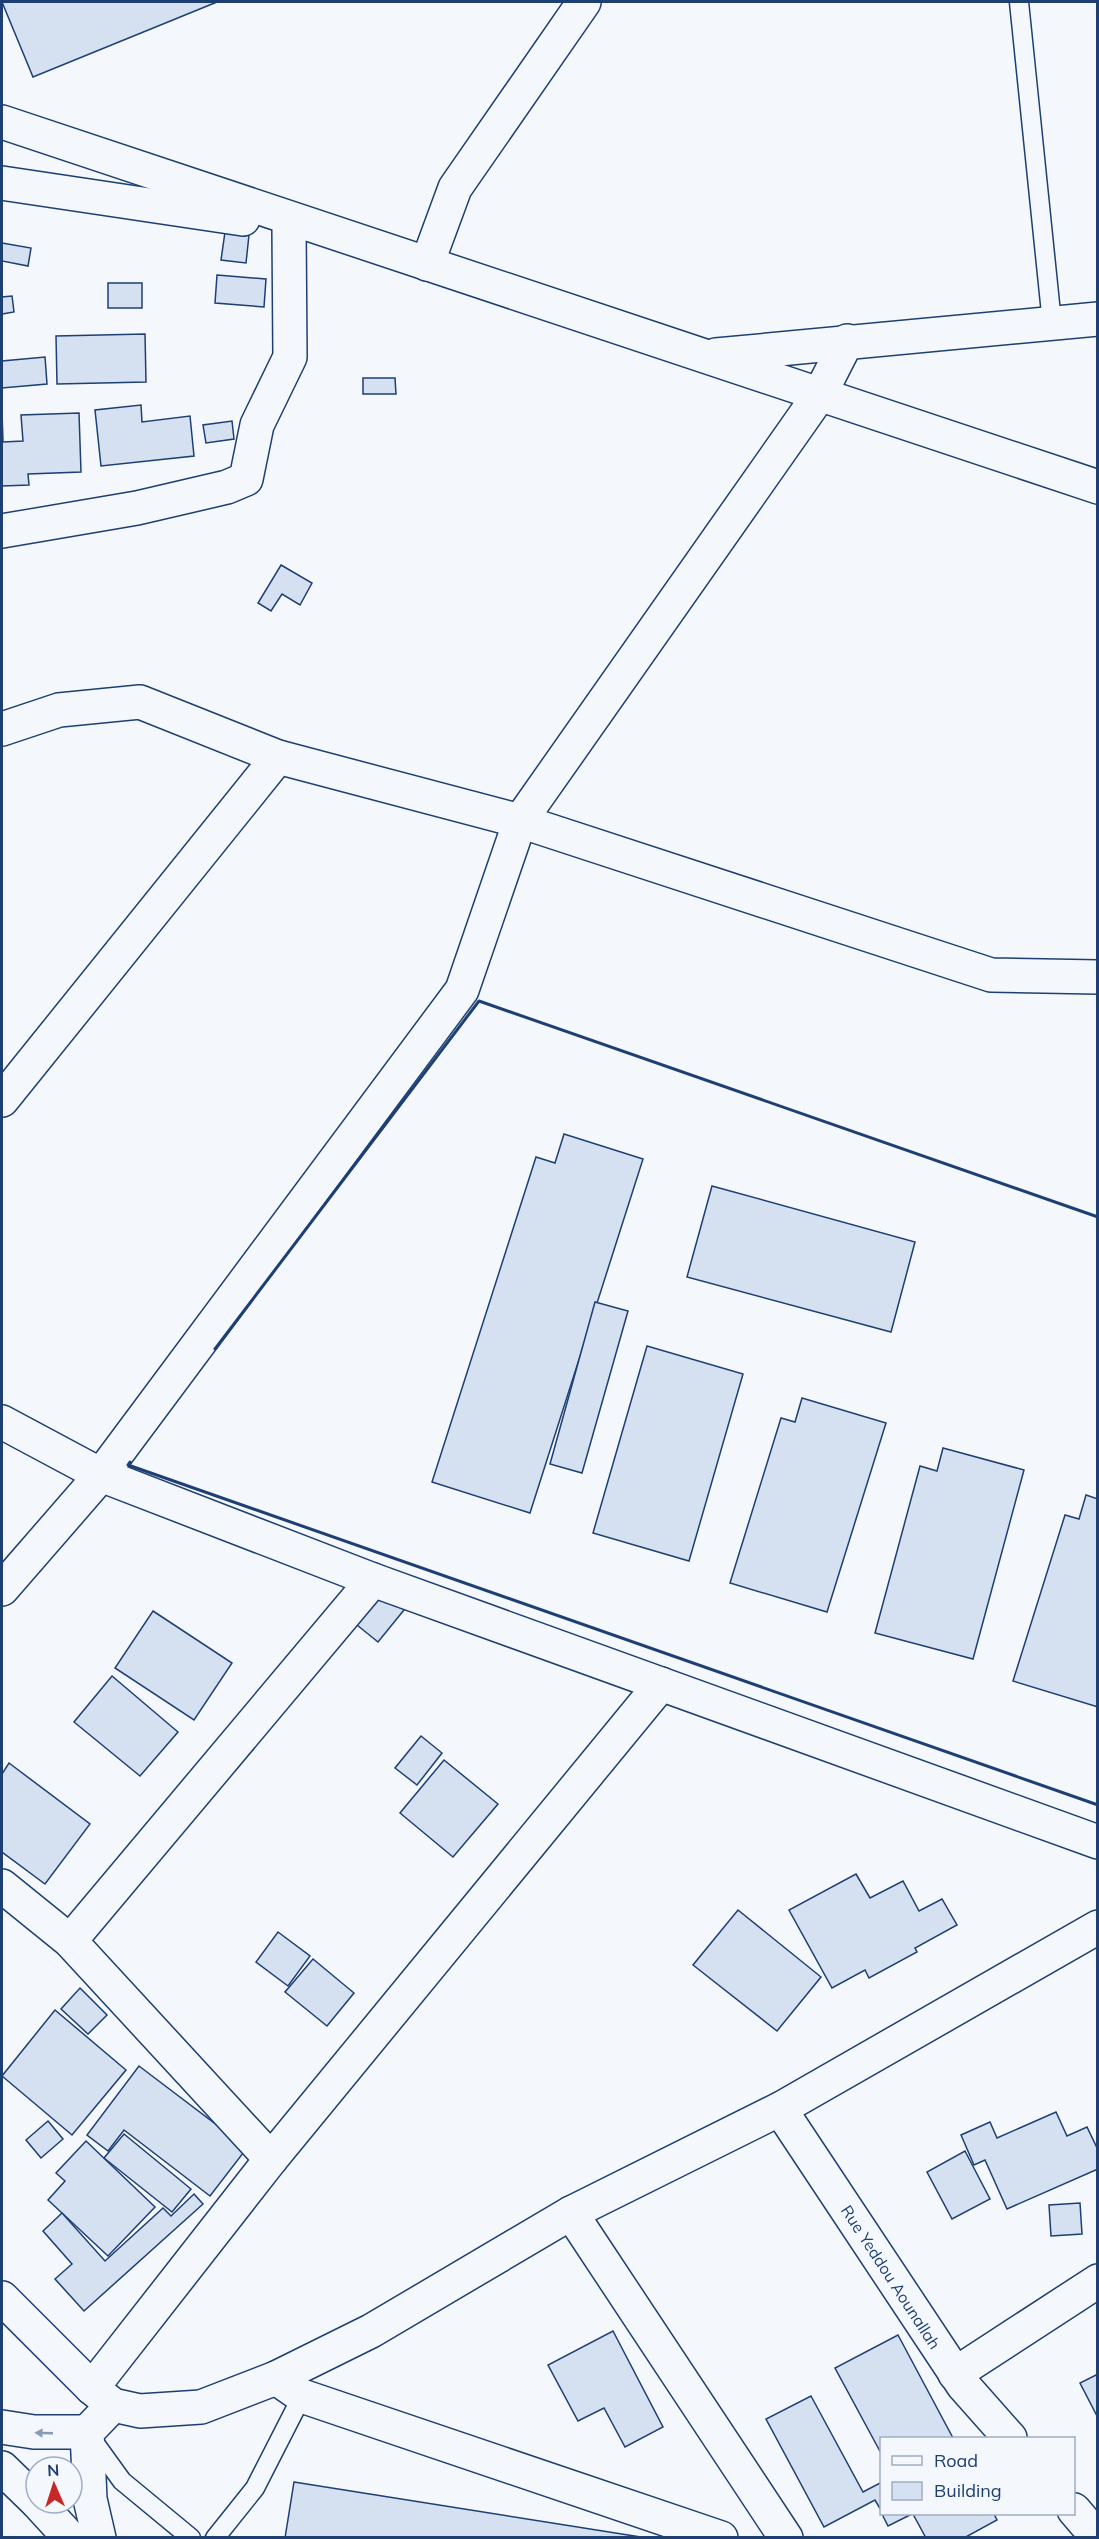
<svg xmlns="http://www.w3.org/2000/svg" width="1099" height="2539" font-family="Mulish,sans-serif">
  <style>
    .building { fill: #d5e0f0; stroke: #1d3f73; stroke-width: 1.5 }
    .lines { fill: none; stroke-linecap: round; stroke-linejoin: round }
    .lane-casing { stroke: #1d3f73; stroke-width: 21 }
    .street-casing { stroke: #1d3f73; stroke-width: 36 }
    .highway-casing { stroke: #1d3f73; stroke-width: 36 }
    .lane { stroke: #f4f7fb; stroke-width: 18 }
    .street { stroke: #f4f7fb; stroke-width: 33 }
    .highway { stroke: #f4f7fb; stroke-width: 33 }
    .wall { stroke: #1d3f73; stroke-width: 3 }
    .oneway { fill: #889bb7 }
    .labels { text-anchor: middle; stroke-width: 4.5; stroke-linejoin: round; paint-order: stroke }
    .street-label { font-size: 16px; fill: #1d3f73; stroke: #f4f7fb }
  </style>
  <rect width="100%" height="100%" fill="#f4f7fb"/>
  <g class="building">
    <polygon points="2,2 217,2 33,77"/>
    <polygon points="225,232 249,235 246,263 221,260"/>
    <polygon points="2,243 31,248 28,266 2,261"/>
    <polygon points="217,275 266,279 264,307 215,303"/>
    <rect x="108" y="283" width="34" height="25"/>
    <polygon points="12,296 14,312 2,314 2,297"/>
    <polygon points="145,334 146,382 57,384 56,336"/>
    <polygon points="45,357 47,384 2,388 2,361"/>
    <polygon points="363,378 395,378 396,394 363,394"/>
    <polygon points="141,405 142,422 190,416 194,456 101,466 95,410"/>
    <polygon points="2,412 3,442 23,441 21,415 79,413 81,472 28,474 29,485 2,486"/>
    <polygon points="232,421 234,439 206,443 203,425"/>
    <polygon points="281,565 312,583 300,605 282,594 271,611 258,603"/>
    <polygon points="564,1134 643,1159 530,1513 432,1482 536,1157 555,1163"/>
    <polygon points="712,1186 915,1242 891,1332 687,1277"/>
    <polygon points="595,1302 628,1311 582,1473 550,1464"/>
    <polygon points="647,1346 743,1374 689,1561 593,1533"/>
    <polygon points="802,1398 886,1423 827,1612 730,1583 781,1418 795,1422"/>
    <polygon points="943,1448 1024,1470 973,1659 875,1633 920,1466 937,1471"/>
    <polygon points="1086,1495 1098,1499 1098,1707 1013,1681 1065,1515 1079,1519"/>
    <polygon points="367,1571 408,1605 378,1642 336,1608"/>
    <polygon points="153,1611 232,1663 194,1720 115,1668"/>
    <polygon points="112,1676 178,1732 140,1776 74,1722"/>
    <polygon points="421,1736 442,1753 417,1785 395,1768"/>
    <polygon points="444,1760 498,1804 453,1857 400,1813"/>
    <polygon points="9,1763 90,1824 45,1884 2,1852 2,1774"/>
    <polygon points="856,1874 870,1898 903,1881 919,1911 942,1899 957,1925 915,1948 917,1952 869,1978 865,1970 832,1988 789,1910"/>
    <polygon points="738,1910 821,1977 777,2031 693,1965"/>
    <polygon points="278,1932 310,1956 288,1986 256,1962"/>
    <polygon points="313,1959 354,1993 327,2026 285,1992"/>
    <polygon points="80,1988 107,2015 88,2034 61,2009"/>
    <polygon points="55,2010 126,2070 72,2135 2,2076"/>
    <polygon points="139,2066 247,2148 210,2196 124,2130 108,2151 87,2135"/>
    <polygon points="1056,2112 1067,2136 1087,2127 1098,2150 1098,2169 1007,2209 985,2160 974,2165 961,2135 990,2122 997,2138"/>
    <polygon points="48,2121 63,2139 41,2158 26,2140"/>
    <polygon points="124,2134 191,2189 172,2212 104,2158"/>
    <polygon points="86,2141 155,2207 108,2256 48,2200 65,2181 56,2173"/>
    <polygon points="965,2151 990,2199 952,2219 927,2172"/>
    <polygon points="194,2194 203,2204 84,2311 55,2279 72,2264 43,2231 62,2213 105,2261 163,2208 171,2216"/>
    <polygon points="1080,2203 1082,2234 1051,2236 1049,2205"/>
    <polygon points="613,2331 663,2427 625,2447 604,2408 578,2421 548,2365"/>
    <polygon points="898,2335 953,2438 882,2438 882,2455 835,2368"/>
    <polygon points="1098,2374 1098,2418 1080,2383"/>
    <polygon points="811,2396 863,2492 882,2482 882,2512 875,2500 824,2527 766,2419"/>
    <polygon points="294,2482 647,2538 285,2538"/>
    <polygon points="882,2514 912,2514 888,2526"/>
    <polygon points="913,2514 994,2514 997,2520 964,2538 926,2538"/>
  </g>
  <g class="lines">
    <defs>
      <g id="lane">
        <polyline points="1019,2 1052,323"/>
        <polyline points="91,2438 122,2481 191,2538"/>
        <polyline points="215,2538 255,2488 302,2396"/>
      </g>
      <g id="street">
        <polyline points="2,122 1098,487"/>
        <polyline points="2,183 243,219"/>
        <polyline points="427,264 455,188 584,2"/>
        <polyline points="716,355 1098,319"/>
        <polyline points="2,531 137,508 227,487 246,479 257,425 290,357 289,226"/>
        <polyline points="2,729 59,710 140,702 278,757 520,821 991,975 1098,977"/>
        <polyline points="2,1100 278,757"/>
        <polyline points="2,1422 101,1475 373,1580 1098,1842"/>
        <polyline points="2,1589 101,1475 462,990 520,821 820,394 847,341"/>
        <polyline points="2,1886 70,1941 271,2159"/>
        <polyline points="70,1941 373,1580"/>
        <polyline points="780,2109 963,2385 1010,2438"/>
        <polyline points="571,2213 786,2538"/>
        <polyline points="2,2298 92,2388 113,2405 140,2411 201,2407 276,2378 371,2331 571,2213 780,2109 1098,1927"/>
        <polyline points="955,2374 1098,2281"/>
        <polyline points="276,2378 302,2396 721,2538"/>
        <polyline points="92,2388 271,2159 661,1684"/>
        <polyline points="2,2427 34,2432 87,2432"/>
        <polyline points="1074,2510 1086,2524 1098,2529"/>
        <polyline points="99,2538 90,2499 87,2432 113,2405"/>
      </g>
      <g id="highway">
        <polyline points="2,2468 36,2501"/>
        <polyline points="38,2503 70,2538"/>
      </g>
    </defs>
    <use href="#lane" class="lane-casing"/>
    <use href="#street" class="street-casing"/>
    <use href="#highway" class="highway-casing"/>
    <use href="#lane" class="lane"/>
    <use href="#street" class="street"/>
    <use href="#highway" class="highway"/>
    <g class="wall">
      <polyline points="215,1349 479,1001 1098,1217"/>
      <polyline points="130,1462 128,1465 1098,1805"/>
    </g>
  </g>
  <defs><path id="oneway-solid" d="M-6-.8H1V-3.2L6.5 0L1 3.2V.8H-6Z" transform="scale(1.5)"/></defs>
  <use class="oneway" href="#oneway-solid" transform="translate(44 2433) rotate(-178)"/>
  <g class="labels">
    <g class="street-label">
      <text transform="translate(891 2277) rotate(57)" y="6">Rue Yeddou Aounallah</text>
    </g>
  </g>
  <rect width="1099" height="2539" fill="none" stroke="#1d3f73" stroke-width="6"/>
  <rect x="880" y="2437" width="195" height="78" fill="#f4f7fb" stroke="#9eadc5" stroke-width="1.5"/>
  <rect x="892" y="2456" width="30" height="9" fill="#f4f7fb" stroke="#9eadc5" stroke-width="1.5"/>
  <text x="934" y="2467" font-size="18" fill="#1d3f73">Road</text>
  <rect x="892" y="2482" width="30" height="18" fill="#d5e0f0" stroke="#9eadc5" stroke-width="1.5"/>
  <text x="934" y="2497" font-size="18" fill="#1d3f73">Building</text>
  <g transform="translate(54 2485) rotate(357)"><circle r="28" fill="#f4f7fb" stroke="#9eadc5" stroke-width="1.5"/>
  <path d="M0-4.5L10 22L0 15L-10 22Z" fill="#c62828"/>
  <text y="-9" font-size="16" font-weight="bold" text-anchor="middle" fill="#1d3f73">N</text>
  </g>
</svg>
